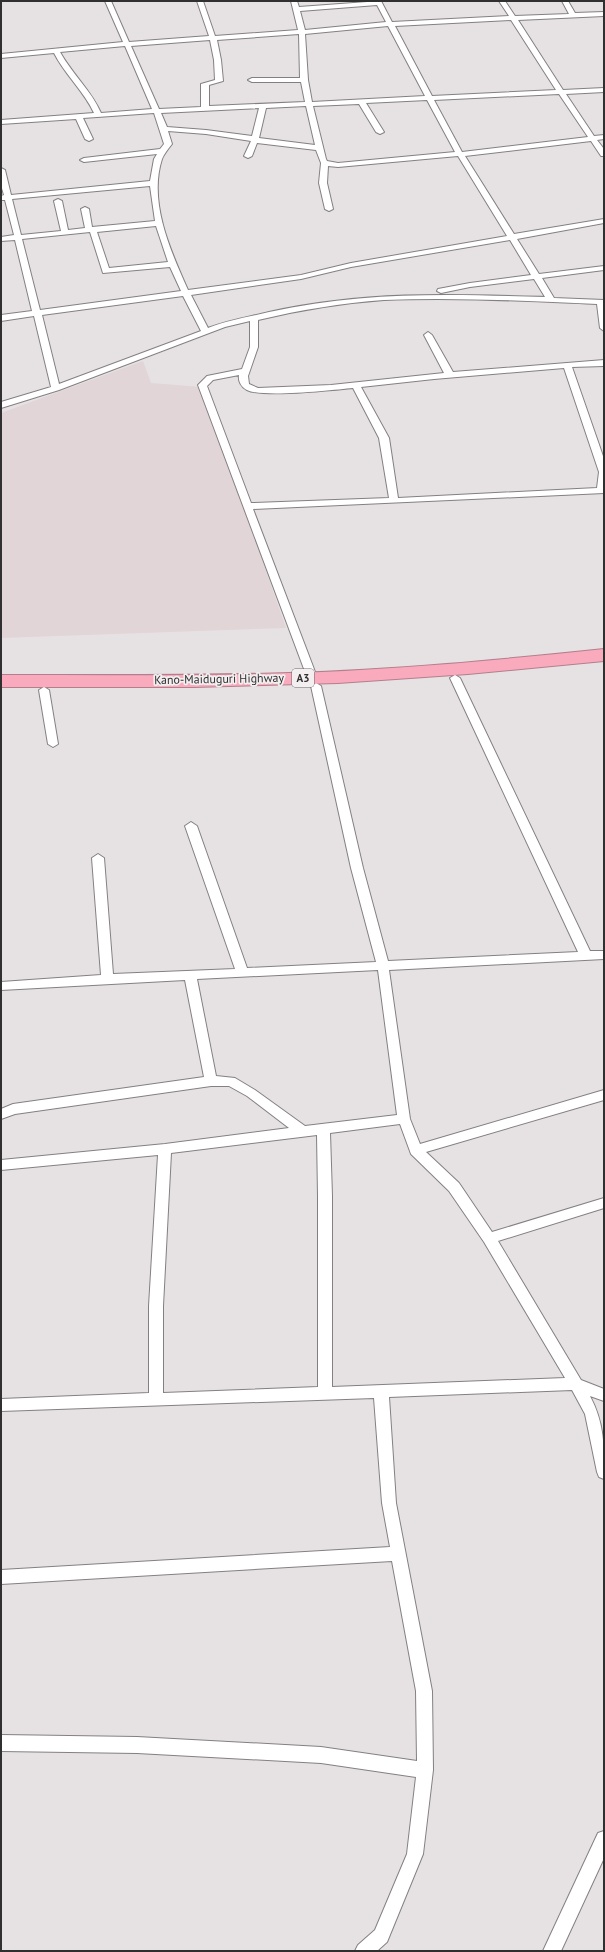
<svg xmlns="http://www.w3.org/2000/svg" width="605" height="1952" font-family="'PT Sans',sans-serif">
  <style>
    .built { fill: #e1d5d8 }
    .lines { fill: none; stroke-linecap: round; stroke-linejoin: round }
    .street-casing { stroke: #848081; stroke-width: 2 }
    .highway-casing { stroke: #b37f8c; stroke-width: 2 }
    .street { fill: #fff; fill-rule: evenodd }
    .highway { fill: #f9aabd; fill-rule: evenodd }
    .labels { text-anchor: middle; stroke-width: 3.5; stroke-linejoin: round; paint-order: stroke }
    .shield { fill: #f3eff0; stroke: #6b696a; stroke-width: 1 }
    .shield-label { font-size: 11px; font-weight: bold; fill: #313030 }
    .street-label { font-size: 12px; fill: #313030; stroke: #f3eff0 }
  </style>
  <rect width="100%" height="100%" fill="#e6e2e3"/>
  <polygon class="built" points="143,361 151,383 202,387 286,628 1,638 1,413"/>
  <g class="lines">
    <defs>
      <g id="street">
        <path d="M105 1H111L129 42 209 36 197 1H203L215 36 298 30 291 1H297L299 7 381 1 392 22 509 16 499 1H505L515 16 569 14 562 1H568L575 13 604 12V16L518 20 563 90 604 88V92L566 94 594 136 604 135V139L597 140 604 149V156H601L591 141 465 156 514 234 604 219V223L517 239 539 274 604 266V270L542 278 554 298 604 300V331L600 328 597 304C526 301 455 297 384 300 342 303 300 310 258 320V347L248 376 249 384 258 388 331 385 444 373 424 335 428 332 432 335 453 372 604 360V366L572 367 604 459V493L253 509 317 677 316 679 312 680 307 677 198 385 207 376 242 369 250 347V321L225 327 59 390 1 408V402L51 387 34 316 1 321V315L32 311 15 240 1 241V237L14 235 5 200H1V196L4 195 1 185V168L5 170 11 195 150 181 154 159 157 154 84 162 80 160 84 158 160 149 164 144 154 113 83 118 93 139 89 141 85 139 76 119 1 124V120L94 113C84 91 65 75 54 53L1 58V54L123 42ZM377 5 386 22 305 30 300 11ZM511 20 556 90 432 96 395 26ZM388 26 425 96 312 102 308 80 305 34ZM299 34 300 78H252L248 80 252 82H301L305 102 209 106V85L223 81 221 60 217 40ZM210 40 214 60 215 80 201 84V107L159 109 131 46ZM125 46 152 109 101 113C91 90 72 74 60 52ZM559 94 588 137 462 152 434 100ZM427 100 455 152 338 163 327 161 326 159 313 106 359 104 376 132 380 134 384 132 366 103ZM306 106 315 145 259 138 266 108ZM259 108 252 136 206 130 167 127 161 113ZM168 131 206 134 251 141 244 156 248 158 252 156 257 143 316 150 321 163 319 183 325 209 329 211 333 209 327 183 328 166 338 167 458 156 507 236 351 263 301 275 188 290C171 252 148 202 162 159 164 154 168 149 172 144ZM150 186 155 221 92 227 89 209 85 207 81 209 85 228 68 230 62 201 58 199 54 201 61 231 21 235 12 199ZM156 226 168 262 109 268 97 232ZM90 232 103 273 170 267 181 291 40 310 22 239ZM510 240 531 275 470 283 438 289 437 291 441 293 470 287 534 279 545 297C449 294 364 291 269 312 249 317 228 320 208 328L191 295 301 279 351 267ZM183 296 201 331 59 384 42 315ZM564 368 599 472 597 488 398 498 389 438 361 387 434 379ZM239 375C238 381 241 387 247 390 263 398 333 390 353 388L379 438 389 498 251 503 207 386 213 380Z"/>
        <path d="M455 675 460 678 590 951H604V959L389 970 410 1119 420 1144 604 1090V1100L426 1152 459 1183 492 1232 604 1198V1208L498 1241 581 1380 604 1389V1401L590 1396C605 1425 604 1446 604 1479L599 1477 597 1472 585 1414 572 1390 389 1397 396 1503 432 1691 433 1770 423 1854 387 1942 377 1951H355L358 1945 375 1930 407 1854 416 1777 321 1763 137 1753 1 1751V1735L137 1737 321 1747 417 1761 416 1691 392 1561 1 1584V1570L390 1547 382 1503 374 1398 1 1411V1399L149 1393V1306L158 1155 1 1170V1160L165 1144 289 1128 247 1096 229 1086H211L15 1114 1 1119V1109L13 1104 204 1077 185 980 1 990V982L101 975 92 858 98 854 104 858 113 974 235 969 185 826 191 822 197 826 247 968 376 962 351 868 311 686 316 683 321 686 363 868 388 961 578 952 450 678ZM378 970 397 1115 305 1126 255 1090 235 1078 216 1076 197 979ZM400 1124 411 1154 449 1191 484 1242 565 1378 332 1387V1196L330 1133ZM317 1135 318 1196V1387L163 1393V1306L171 1153Z"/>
        <polygon points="44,687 49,690 58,744 53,747 48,744 39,690"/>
        <polygon points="604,1831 604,1858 561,1951 543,1951 598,1833"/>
      </g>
      <path id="highway" d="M604 649V661L468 674 338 683 194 687H1V675C97 675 193 676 289 673 394 670 499 660 604 649Z"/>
    </defs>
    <use href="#street" class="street-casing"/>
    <use href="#highway" class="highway-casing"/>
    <use href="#street" class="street"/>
    <use href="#highway" class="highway"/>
  </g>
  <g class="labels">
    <rect class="shield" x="292" y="669" width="22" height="18" rx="3"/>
    <g class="shield-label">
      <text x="303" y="682">A3</text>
    </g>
    <g class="street-label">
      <text transform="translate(219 679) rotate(-1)" y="4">Kano-Maiduguri Highway</text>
    </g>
  </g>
  <rect width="605" height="1952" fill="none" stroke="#313030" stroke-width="4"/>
</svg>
